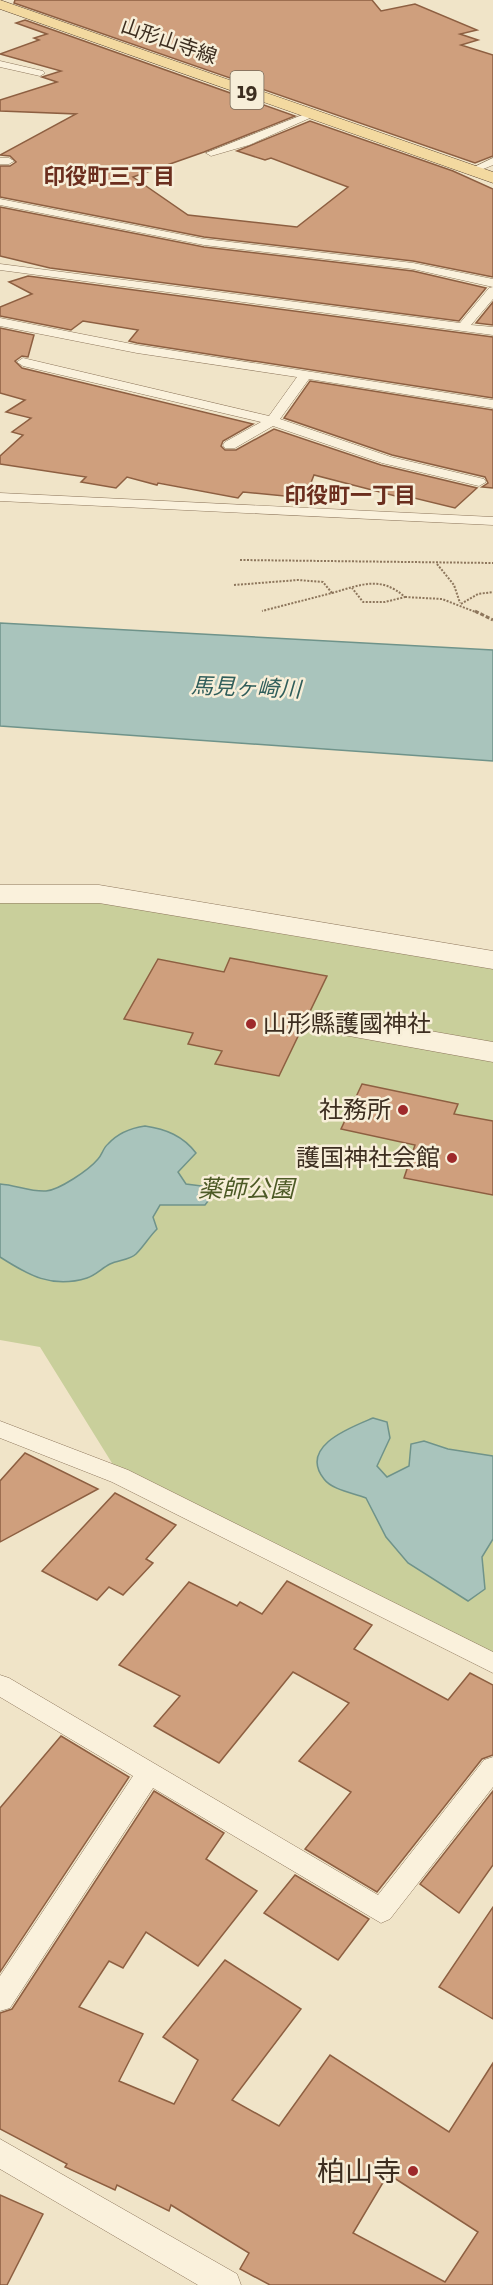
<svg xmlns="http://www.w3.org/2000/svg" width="493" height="2285" font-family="'Zilla Slab','Noto Sans JP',serif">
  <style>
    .green { fill: #c9cf9b }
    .water { fill: #a9c4bc; stroke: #6f938a; stroke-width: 1.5 }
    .building { fill: #cf9f7d; stroke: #8d5f41; stroke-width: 1.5; fill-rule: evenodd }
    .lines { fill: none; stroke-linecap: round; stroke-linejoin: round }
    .lane-casing { stroke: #8d765c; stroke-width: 1 }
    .street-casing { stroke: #8d765c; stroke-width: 1 }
    .primary-casing { stroke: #5b4430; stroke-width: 1 }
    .path-far1 { stroke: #8d765c; stroke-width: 2; stroke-dasharray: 2 1.5; stroke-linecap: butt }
    .path { stroke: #8d765c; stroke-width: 3; stroke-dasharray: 4 2; stroke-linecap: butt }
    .lane { fill: #faf1dc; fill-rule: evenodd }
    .street { fill: #faf1dc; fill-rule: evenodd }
    .primary { fill: #f3d9a0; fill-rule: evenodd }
    .poi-dot { fill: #9e2a2b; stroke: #f7eed8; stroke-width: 2 }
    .labels { text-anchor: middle; stroke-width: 5; stroke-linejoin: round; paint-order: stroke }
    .far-street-label { font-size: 20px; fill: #3d2e20; stroke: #f7eed8 }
    .shield { fill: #f7eed8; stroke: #756857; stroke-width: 1.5 }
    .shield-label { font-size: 22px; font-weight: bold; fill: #3d2e20 }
    .far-neighbourhood-label { font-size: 22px; font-weight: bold; fill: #6b2e1e; stroke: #f7eed8 }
    .far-water-label { font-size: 22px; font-style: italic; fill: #2f5d5a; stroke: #f7eed8 }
    .poi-label { font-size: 24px; fill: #3d2e20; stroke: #f7eed8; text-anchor: end }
    .park-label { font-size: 24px; font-style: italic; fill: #4d5a26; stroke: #f7eed8 }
    .near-poi-label { font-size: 28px; fill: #3d2e20; stroke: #f7eed8; text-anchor: end }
  </style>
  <rect width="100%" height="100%" fill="#f0e4c8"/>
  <polygon class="green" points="0,899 95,900 493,969 493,1663 120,1476 40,1347 0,1340"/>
  <g class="water">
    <polygon points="0,623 493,650 493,761 0,726"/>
    <path d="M145 1126C166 1129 183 1136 196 1153L178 1172 186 1184 218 1188 205 1205H160L153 1217 157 1229C149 1237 144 1246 136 1254 130 1260 118 1260 110 1264 102 1268 96 1275 87 1278 52 1289 28 1275 0 1257V1184C16 1185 30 1192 46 1191 59 1190 89 1170 98 1159 102 1155 103 1148 108 1144 118 1133 131 1128 145 1126Z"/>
    <path d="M373 1418 387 1422 390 1438 377 1466 387 1477 409 1466 411 1444 424 1441 448 1449 493 1456V1539L482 1557 485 1589 468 1601 408 1563 386 1537 366 1498C354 1493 332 1490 324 1479 298 1446 352 1427 373 1418Z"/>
  </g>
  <g class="building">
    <polygon points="15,0 372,0 381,11 415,4 477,30 460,34 478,40 461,45 493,55 493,156 475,163 14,3"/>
    <polygon points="25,20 295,116 204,152 133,177 188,215 297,227 348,187 271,158 265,160 237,151 310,121 453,171 493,189 493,277 413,261 204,237 0,197 0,166 10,166 16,162 10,156 0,155 76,114 0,111 0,100 57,82 42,77 61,71 0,54 39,40 34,38 47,34 16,23"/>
    <polygon points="0,207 204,247 413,271 486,288 459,321 50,268 0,256"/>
    <polygon points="28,276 493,337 493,398 137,343 129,341 138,330 83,321 71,330 0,316 0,307 32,294 9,282"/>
    <polygon points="493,302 493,325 476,323"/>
    <polygon points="0,328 34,335 28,357 22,356 15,361 22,368 253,424 223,441 221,446 225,450 236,450 274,429 381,465 477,488 455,508 406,496 403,498 314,475 305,498 243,492 238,498 158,483 157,485 127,477 116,488 81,482 86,477 0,464 0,456 23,435 12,432 31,418 6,412 25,400 0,393"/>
    <polygon points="310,381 493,410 493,488 482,487 488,483 485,477 392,455 284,418"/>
    <polygon points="230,958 327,976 279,1076 215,1064 222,1051 188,1044 193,1033 124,1019 158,959 224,972"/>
    <polygon points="362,1084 458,1104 454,1114 493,1121 493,1195 404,1178 415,1145 341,1129"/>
    <polygon points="25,1453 98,1489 0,1542 0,1481"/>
    <polygon points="115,1493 176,1525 146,1559 153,1563 123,1595 109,1587 97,1600 42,1571"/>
    <polygon points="287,1581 372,1625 354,1649 448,1700 470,1673 493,1685 493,1755 482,1759 377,1892 305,1849 351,1792 299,1761 349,1703 293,1672 219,1763 154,1726 180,1696 119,1665 189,1582 237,1606 240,1602 262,1614"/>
    <polygon points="61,1736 129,1777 0,1972 0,1808"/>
    <path d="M154 1791 224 1833 206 1859 257 1891 198 1966 146 1932 123 1968 109 1961 79 2007 143 2034 119 2081 174 2104 198 2060 163 2037 225 1960 301 2009 232 2100 279 2126 330 2055 449 2132 493 2063V2285H270L240 2269 249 2253 171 2205 169 2211 117 2185 115 2190 65 2167 67 2164 0 2129V2013L12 2009ZM388 2174 478 2232 445 2282 353 2233Z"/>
    <polygon points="493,1791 493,1865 459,1913 420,1884"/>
    <polygon points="295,1875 369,1919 338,1960 264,1913"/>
    <polygon points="493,1907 493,2019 439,1987"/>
    <polygon points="0,2195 43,2214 7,2285 0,2285"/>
  </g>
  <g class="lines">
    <defs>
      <g id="lane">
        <polygon points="0,61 43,71 45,73 40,76 0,67"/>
        <polygon points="310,112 319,114 249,145 211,156 206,153"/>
        <polygon points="0,158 9,158 14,161 9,164 0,164"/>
        <polygon points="493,158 493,165 471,174 466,171"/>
        <polygon points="0,199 204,239 413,263 493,279 493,287 413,269 204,245 0,205"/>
        <polygon points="0,264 460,323 489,288 493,287 493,299 471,325 493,327 493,335 0,270"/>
        <polygon points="0,318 137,345 493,400 493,408 309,379 280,419 391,457 484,479 486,482 479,486 382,463 273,426 235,448 225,448 223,445 225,442 261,422 23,366 17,362 23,358 269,416 297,377 137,353 0,326"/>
        <polygon points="0,493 493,517 493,525 0,501"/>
        <polygon points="0,1421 128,1470 493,1652 493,1673 112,1482 0,1438"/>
        <polygon points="0,1675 9,1678 378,1895 484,1760 493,1757 493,1787 390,1919 381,1923 153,1788 10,2008 0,2011 0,1976 133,1776 0,1697"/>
        <polygon points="0,2139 237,2274 241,2285 198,2285 0,2169"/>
      </g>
      <g id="street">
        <polygon points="0,885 99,885 493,951 493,969 99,903 0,903"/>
        <polygon points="327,1013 493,1042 493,1062 316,1030 311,1023 316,1016"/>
      </g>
      <polygon id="primary" points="0,0 493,172 493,183 0,9"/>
    </defs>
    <use href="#lane" class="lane-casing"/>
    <use href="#street" class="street-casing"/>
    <use href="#primary" class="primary-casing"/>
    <g class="path-far1">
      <polyline points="240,560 493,563"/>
      <polyline points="437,564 454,585 460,603"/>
      <polyline points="234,585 298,580 323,582 332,593 262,611"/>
      <path d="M332 593C361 585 380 575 405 597L385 602H363L352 588"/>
      <polyline points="405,597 442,599 478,613"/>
      <polyline points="461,604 478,594 493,592"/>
    </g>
    <polyline class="path" points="475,611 493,620"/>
    <use href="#lane" class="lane"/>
    <use href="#street" class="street"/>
    <use href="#primary" class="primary"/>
  </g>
  <g class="poi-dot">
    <circle cx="251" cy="1024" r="6"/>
    <circle cx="403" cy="1110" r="6"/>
    <circle cx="452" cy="1158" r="6"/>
    <circle cx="413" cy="2171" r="6"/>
  </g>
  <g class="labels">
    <g class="far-street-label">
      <text transform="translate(169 41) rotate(19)" y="7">山形山寺線</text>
    </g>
    <rect class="shield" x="230.5" y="71" width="33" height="38" rx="4.5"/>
    <g class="shield-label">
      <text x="247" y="98">19</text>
    </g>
    <g class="far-neighbourhood-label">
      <text x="109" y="184">印役町三丁目</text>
      <text x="350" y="503">印役町一丁目</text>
    </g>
    <g class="far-water-label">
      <text transform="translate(246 687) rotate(2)" y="8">馬見ヶ崎川</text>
    </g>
    <g class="poi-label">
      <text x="263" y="1032" text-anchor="start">山形縣護國神社</text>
      <text x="391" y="1118">社務所</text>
      <text x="440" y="1166">護国神社会館</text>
    </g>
    <g class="park-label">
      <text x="246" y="1197">薬師公園</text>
    </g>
    <g class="near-poi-label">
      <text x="401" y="2181">柏山寺</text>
    </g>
  </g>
</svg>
